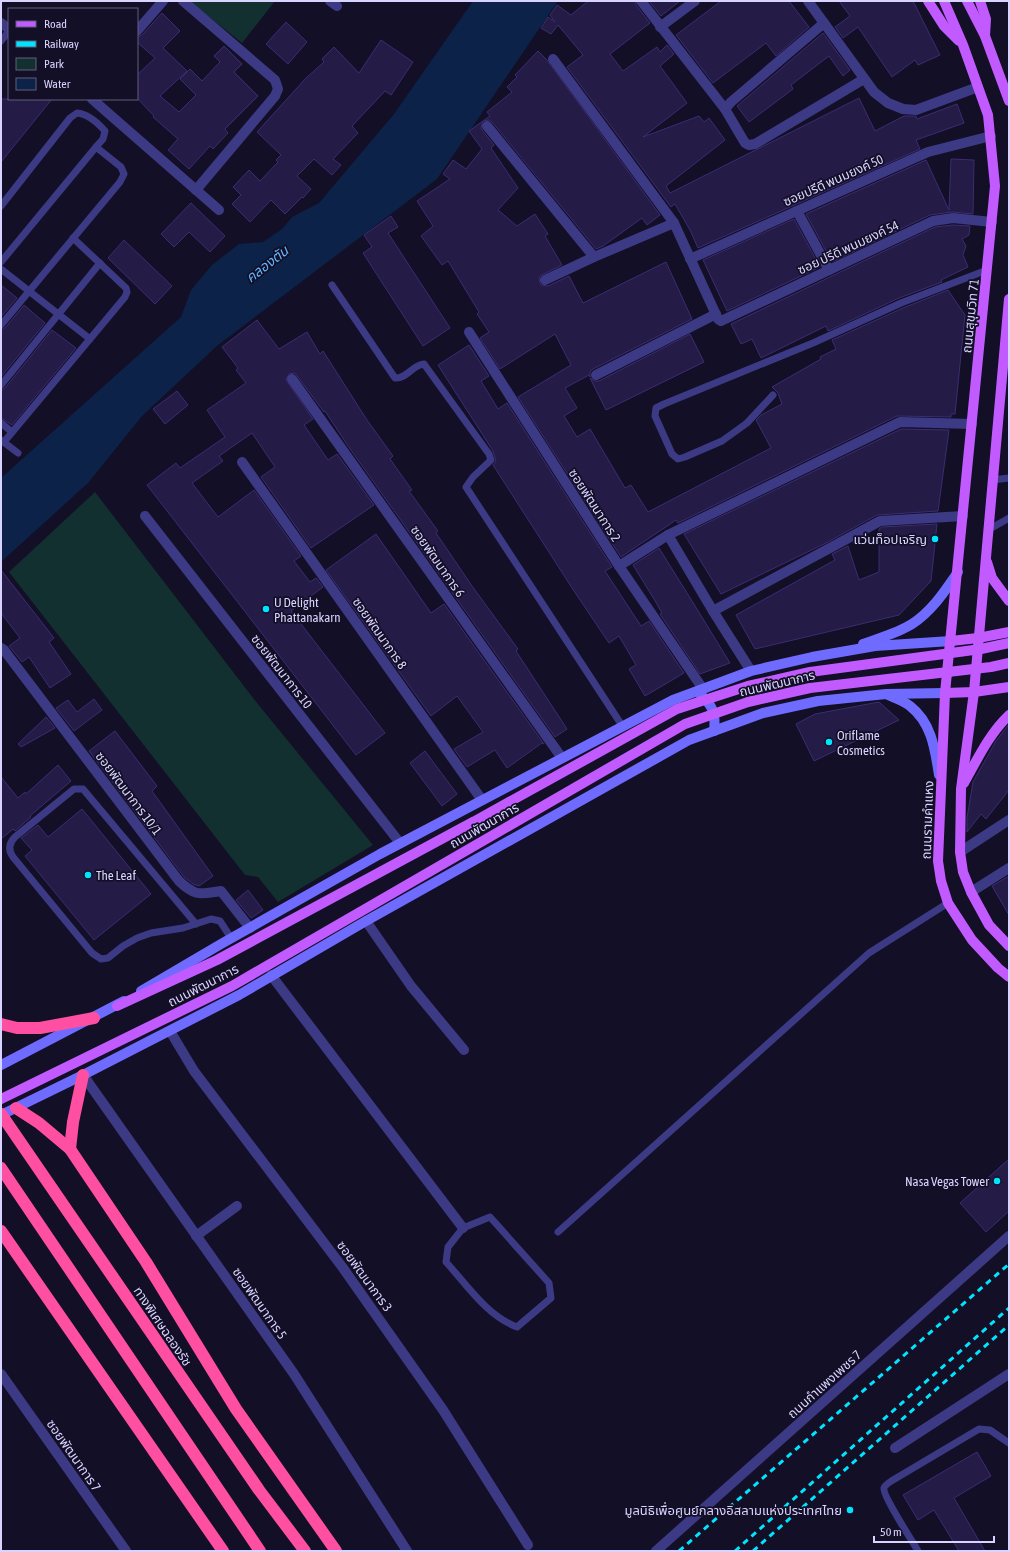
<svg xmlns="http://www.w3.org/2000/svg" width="1010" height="1552" font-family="'Asap Condensed','Noto Sans Thai',sans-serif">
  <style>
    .green { fill: #12302f }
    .water { fill: #0c2248 }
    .building { fill: #241b47; stroke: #3b2d73 }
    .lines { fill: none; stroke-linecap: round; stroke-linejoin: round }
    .service { stroke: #3d3a85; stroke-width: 7 }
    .minor { stroke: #3d3a85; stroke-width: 10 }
    .tertiary { stroke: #3d3a85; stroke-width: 10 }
    .secondary { stroke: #6f6bff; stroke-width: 10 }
    .primary { stroke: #c25bff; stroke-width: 10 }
    .motorway { stroke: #ff4fa3; stroke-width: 12 }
    .rail { stroke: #00e5ff; stroke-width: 3; stroke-dasharray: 6 5; stroke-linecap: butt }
    .primary-bridge { stroke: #c25bff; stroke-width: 10 }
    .motorway-bridge { stroke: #ff4fa3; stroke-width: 12 }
    .poi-dot { fill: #00e5ff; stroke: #130f26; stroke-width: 1.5 }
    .labels { text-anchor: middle; stroke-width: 3.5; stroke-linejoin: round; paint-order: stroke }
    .street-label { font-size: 13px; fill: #d9d4ff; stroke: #130f26 }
    .poi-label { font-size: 13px; fill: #d9d4ff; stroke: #130f26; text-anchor: end }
    .water-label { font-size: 14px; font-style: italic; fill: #62b6ff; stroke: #130f26 }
  </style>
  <rect width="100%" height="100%" fill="#130f26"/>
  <g class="green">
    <polygon points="189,1 275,1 242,43"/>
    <polygon points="95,492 257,703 373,845 278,902 258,877 245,875 9,572"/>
  </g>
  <polygon class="water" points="473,1 558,1 437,179 218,345 142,416 88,483 1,562 1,478 181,317 191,290 212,265 239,244 263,242 282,229 292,217 319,203 394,114"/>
  <g class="building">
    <polygon points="588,1 635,1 636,5 650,23 610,54 623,71 657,47 660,52 667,45 674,54 660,66 687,103 643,137 699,116 704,122 709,118 725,140 666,186 670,193 859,98 875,131 904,116 916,116 917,119 957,104 964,123 916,140 920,149 698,248 690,230 675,204 671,207 567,67 583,55 558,25 551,34 541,28 548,17 555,22 550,15 557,5 571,15"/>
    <polygon points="649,1 680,1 661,16"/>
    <polygon points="721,1 789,1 809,27 776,56 766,43 713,83 676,35"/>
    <polygon points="839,1 913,1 940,55 918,65 915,60 892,77 858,27 843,38 835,27 850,16"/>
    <polygon points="162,13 180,31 163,48 187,71 160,96 179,112 196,95 180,79 190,69 202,81 220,62 214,56 224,46 242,64 234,72 258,96 225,129 228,133 213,149 210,146 189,169 168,150 178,139 153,117 154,116 137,98 137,75 155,58 137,42 137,38 142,35"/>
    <polygon points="286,22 307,42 288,64 266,44"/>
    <polygon points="823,33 850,70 843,76 829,56 791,85 793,89 749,122 737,106"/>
    <polygon points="381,40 413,62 391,95 385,91 352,126 358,133 333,159 341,165 332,175 314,159 297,176 311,189 303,198 302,197 285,214 271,200 250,222 232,204 241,195 233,187 249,170 260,181 278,162 276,160 281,155 257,132 306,78 324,62 322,59 334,47 359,73"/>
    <polygon points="538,51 547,60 660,215 647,225 642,218 603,246 596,249 492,122 489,120 483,121 490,116 487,112 512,92 507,87 517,77 515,75"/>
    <polygon points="1,99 52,99 1,162"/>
    <polygon points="483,121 481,127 482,130 494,145 491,148 518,188 498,210 517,226 535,214 548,234 545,236 562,265 540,276 539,280 541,285 548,286 569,276 583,303 666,262 692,319 593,369 590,372 590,377 589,375 565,388 577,408 564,416 577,437 590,429 625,488 631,485 648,512 771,448 756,420 761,415 782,404 778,393 772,387 821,359 820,357 836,349 832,340 903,308 948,290 965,315 955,414 951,414 951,417 897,416 678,523 676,520 621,557 518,397 571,365 555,334 500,369 480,338 489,332 477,314 479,312 448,261 442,265 421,236 433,226 417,201 450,179 443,174 453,160 466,169 482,149 469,131"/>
    <polygon points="951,159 974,160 973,214 952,212 930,215 832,262 806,214 926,160 949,210"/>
    <polygon points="191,203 225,236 210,252 189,232 174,247 161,234"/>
    <polygon points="391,216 398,227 388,233 450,328 423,346 363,253 372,247 364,235"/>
    <polygon points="794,219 820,267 727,311 703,260"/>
    <polygon points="953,225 970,226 969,235 962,239 966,246 963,255 968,267 941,280 942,282 899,298 828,331 826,326 761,358 752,339 741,344 731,324 935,227"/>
    <polygon points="124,240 172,286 155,304 108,258"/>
    <polygon points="1,285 17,298 1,317"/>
    <polygon points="24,305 45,323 1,377 1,330 5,328"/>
    <polygon points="257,320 279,349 307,332 320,354 323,351 367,420 393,456 390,459 412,490 409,491 438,531 436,533 472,586 518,649 516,651 567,729 555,737 348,446 325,411 324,412 295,373 289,374 286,380 313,419 304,425 328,460 337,454 374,505 311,548 261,477 275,467 252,433 219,456 223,461 192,483 218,517 254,490 301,556 294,561 310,582 316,578 323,587 291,611 385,733 356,755 147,485 176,463 180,468 225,437 207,410 246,383 236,370 238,368 222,347"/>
    <polygon points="52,330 76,348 12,425 1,418 1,390 5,388"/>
    <polygon points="690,334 704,362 606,410 590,378 595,381 599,381"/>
    <polygon points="469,345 489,376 481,381 498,409 507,403 612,567 605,571 641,626 649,621 684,673 645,696 629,669 636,665 619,636 609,643 574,591 493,465 496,461 493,451 438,365"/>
    <polygon points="177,391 188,405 165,424 153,409"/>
    <polygon points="901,429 949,430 938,511 877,515 826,543 721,594 684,534"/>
    <polygon points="937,524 931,581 899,615 755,649 736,615 835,560 832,554 848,546 859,580 879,572 879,529 882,527"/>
    <polygon points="376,534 431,613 444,604 544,744 542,743 507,768 495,750 467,767 454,749 483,732 457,696 431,716 326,570"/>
    <polygon points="659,548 692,601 730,663 700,674 660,614 662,613 654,599 633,565"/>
    <polygon points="1,570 54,638 49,642 71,674 50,688 29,657 22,662 9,646 20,638 1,613"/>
    <polygon points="94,699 102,710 74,731 56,708 68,700 77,712"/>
    <polygon points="879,702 899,720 814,761 796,724 815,714"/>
    <polygon points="46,717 55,728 21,747 18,744"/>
    <polygon points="1009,724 1009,790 986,819 981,814 967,832 967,818 973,782 996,741"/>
    <polygon points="115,731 157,786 152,791 213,876 199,886 193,884 184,877 89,751"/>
    <polygon points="425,751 457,794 442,806 410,763"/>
    <polygon points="58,765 71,781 30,816 31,817 15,831 13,829 1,839 1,777 18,798 25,792 26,794"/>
    <polygon points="82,809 151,894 94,940 25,856 32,850 21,838 38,825 48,837"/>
    <polygon points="1009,876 1009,915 992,886"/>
    <polygon points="248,890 263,910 251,918 236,900"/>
    <polygon points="1009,1159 1009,1211 986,1232 960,1203"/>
    <polygon points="977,1452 991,1476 954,1498 985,1551 959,1551 934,1510 918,1520 903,1495"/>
  </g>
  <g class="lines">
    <g class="service">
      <polyline points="1,41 9,31"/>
      <path d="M1 206 70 118 77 113C88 114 97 122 105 131L103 139 96 147"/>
      <polyline points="1,262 96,147 121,167 124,174 120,182 1,325"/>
      <polyline points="1,269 90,339"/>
      <path d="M332 285 395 378C407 379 412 365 424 364L489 454 491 460 473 477 466 487 623 727"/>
      <polyline points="1,385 100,263"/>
      <polyline points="773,395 747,423 722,441 685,457 678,459 672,454 655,416 656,408 664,404 813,343 901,303 987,270"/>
      <polyline points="1,423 12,432"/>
      <polyline points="1,440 18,453"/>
      <polyline points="4,442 125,297 127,292 126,288 73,238"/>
      <polyline points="992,480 1009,478"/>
      <polyline points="988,530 1009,518"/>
      <path d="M196 924 83 789H74L15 837C9 843 8 850 13 857L92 953 101 959 108 958 123 946 137 938 151 933 183 928 211 919 220 921 231 938"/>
      <path d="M490 1217 549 1283 551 1298 517 1327C487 1316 467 1285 446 1262L448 1247 463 1228Z"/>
      <polyline points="558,1232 869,953 948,903"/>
      <path d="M918 1551C913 1542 882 1495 884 1488 885 1485 890 1482 893 1480L979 1429 990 1430 1009 1443"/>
    </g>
    <g class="minor">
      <polyline points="183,1 275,80 278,89 275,96 196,190"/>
      <polyline points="330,1 337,6"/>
      <polyline points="641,1 725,109 731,102 824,23"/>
      <polyline points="808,1 874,92 888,103 903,109 916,110 978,87"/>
      <polyline points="1,23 9,29"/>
      <polyline points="660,27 695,1"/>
      <polyline points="137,31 163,1"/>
      <polyline points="553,59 674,223 718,319 721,321 933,221 953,218 992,222"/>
      <polyline points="92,99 219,210"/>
      <polyline points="725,109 745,143 749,145 755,144 864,79"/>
      <polyline points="487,126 594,257"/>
      <polyline points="797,211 829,270"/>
      <polyline points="690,259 928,152 991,136"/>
      <polyline points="545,280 594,257 674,223"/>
      <polyline points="469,332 619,566 703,689"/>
      <polyline points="596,375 716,314"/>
      <polyline points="292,379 562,758"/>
      <polyline points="242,462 482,800"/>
      <polyline points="145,516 400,843"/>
      <polyline points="668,535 713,611 751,671"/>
      <polyline points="619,566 668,535 900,422 972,424"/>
      <polyline points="713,611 880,521 963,516"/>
      <path d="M1 648 4 650 179 881C196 897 200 894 221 891L250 928"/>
      <polyline points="960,852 1009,820"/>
      <polyline points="971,892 1009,868"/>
      <polyline points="366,921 411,986 464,1050"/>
      <polyline points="271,975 463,1228"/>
      <polyline points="170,1031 194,1071 343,1268 443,1410 528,1545"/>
      <polyline points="83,1075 294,1374 407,1551"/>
      <polyline points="196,1236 237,1206"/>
      <polyline points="1,1374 126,1551"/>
      <polyline points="895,1448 1009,1374"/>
    </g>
    <polyline class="tertiary" points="656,1551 1009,1236"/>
    <g class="secondary">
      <path d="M863 644C879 638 898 633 912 624 932 611 945 591 958 572"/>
      <path d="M700 694C713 706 716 713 714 731"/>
      <path d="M888 695C895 698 904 701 910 706 932 723 935 750 939 775"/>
      <polyline points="141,991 221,944 380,854 673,700 751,671 812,657 875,646 951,641"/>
      <polyline points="1,1065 124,1001"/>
      <polyline points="1,1115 83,1075 239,995 366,921 689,740 763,713 818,701 886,694 945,693"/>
    </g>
    <g class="primary">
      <polyline points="928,1 944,26 959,41"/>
      <polyline points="944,1 963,45 988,115 995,186 945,693 938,861 941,881 948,903 972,940 998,968 1009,977"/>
      <polyline points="967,1 985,36 1009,101"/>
      <polyline points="980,1 986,19 985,36"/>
      <polyline points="1009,299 974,692 961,789 960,852 963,872 971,892 989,925 1009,946"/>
      <polyline points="987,562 992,578 1009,601"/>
      <polyline points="951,641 978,638 1009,632"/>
      <polyline points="945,693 974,692 1009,687"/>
      <path d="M964 783C977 760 989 734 1009 715"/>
      <polyline points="117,1006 217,960 473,822"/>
    </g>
    <g class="motorway">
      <polyline points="1,1024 17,1028 40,1028 94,1018"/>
      <polyline points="16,1108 39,1123 70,1149 146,1262 236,1409 336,1551"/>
      <polyline points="70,1149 73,1122 83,1075"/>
      <polyline points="1,1168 260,1551"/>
      <polyline points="1,1231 223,1551"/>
    </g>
    <g class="rail">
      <polyline points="679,1551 1009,1264"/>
      <polyline points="735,1551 1009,1308"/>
      <polyline points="753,1551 1009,1325"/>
    </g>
    <g class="primary-bridge">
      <polyline points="473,822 677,709 748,686 810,672 981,649 1009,643"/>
      <polyline points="1,1099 232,986 685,724 748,702 810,688 991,667 1009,663"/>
    </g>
    <polyline class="motorway-bridge" points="1,1114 259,1490 305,1551"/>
  </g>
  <g class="poi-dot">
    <circle cx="935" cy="539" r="4"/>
    <circle cx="266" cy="609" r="4"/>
    <circle cx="829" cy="742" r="4"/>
    <circle cx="88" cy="875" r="4"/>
    <circle cx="997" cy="1181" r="4"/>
    <circle cx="850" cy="1510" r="4"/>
  </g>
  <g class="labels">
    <g class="street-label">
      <text transform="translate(833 180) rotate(-24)" y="5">ซอยปรีดี พนมยงค์ 50</text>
      <text transform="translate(848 247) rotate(-25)" y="5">ซอย ปรีดี พนมยงค์ 54</text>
      <text transform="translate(970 316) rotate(-84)" y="5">ถนนสุขุมวิท 71</text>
      <text transform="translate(595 505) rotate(57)" y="5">ซอยพัฒนาการ 2</text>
      <text transform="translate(438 561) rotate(55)" y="5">ซอยพัฒนาการ 6</text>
      <text transform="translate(380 633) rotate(55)" y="5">ซอยพัฒนาการ 8</text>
      <text transform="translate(282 671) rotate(52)" y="5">ซอยพัฒนาการ 10</text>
      <text transform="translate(777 683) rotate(-13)" y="5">ถนนพัฒนาการ</text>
      <text transform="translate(129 793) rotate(53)" y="5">ซอยพัฒนาการ 10/1</text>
      <text transform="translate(927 820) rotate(-88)" y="5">ถนนรามคำแหง</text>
      <text transform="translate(484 825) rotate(-30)" y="5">ถนนพัฒนาการ</text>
      <text transform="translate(203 985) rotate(-27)" y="5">ถนนพัฒนาการ</text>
      <text transform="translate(365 1276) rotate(54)" y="5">ซอยพัฒนาการ 3</text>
      <text transform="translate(260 1303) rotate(55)" y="5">ซอยพัฒนาการ 5</text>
      <text transform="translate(163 1326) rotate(56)" y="5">ทางพิเศษฉลองรัช</text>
      <text transform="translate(824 1384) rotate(-42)" y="5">ถนนกำแพงเพชร 7</text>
      <text transform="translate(74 1455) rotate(55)" y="5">ซอยพัฒนาการ 7</text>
    </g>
    <g class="poi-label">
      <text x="927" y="544">แว่นท็อปเจริญ</text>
      <text x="274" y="607" text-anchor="start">U Delight<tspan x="274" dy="15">Phattanakarn</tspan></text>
      <text x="837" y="740" text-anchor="start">Oriflame<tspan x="837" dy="15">Cosmetics</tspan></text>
      <text x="96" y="880" text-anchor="start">The Leaf</text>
      <text x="989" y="1186">Nasa Vegas Tower</text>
      <text x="842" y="1515">มูลนิธิเพื่อศูนย์กลางอิสลามแห่งประเทศไทย</text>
    </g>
    <g class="water-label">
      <text transform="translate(267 264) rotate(-38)" y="5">คลองตัน</text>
    </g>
  </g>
  <rect width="1010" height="1552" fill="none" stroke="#d9d4ff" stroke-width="4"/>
  <rect x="8" y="8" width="130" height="92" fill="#130f26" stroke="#625e7d"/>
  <rect x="16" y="21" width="20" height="6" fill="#c25bff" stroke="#625e7d"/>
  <text x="44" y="28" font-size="12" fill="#d9d4ff">Road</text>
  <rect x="16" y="41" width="20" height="6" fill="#00e5ff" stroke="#625e7d"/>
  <text x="44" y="48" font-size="12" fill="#d9d4ff">Railway</text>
  <rect x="16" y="58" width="20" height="12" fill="#12302f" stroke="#625e7d"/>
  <text x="44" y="68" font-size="12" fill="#d9d4ff">Park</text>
  <rect x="16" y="78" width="20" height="12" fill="#0c2248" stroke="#625e7d"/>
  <text x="44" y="88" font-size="12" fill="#d9d4ff">Water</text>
  <path d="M874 1536v6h120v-6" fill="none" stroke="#d9d4ff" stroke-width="2"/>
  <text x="880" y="1536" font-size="12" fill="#d9d4ff" stroke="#130f26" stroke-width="3" paint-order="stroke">50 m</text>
</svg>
